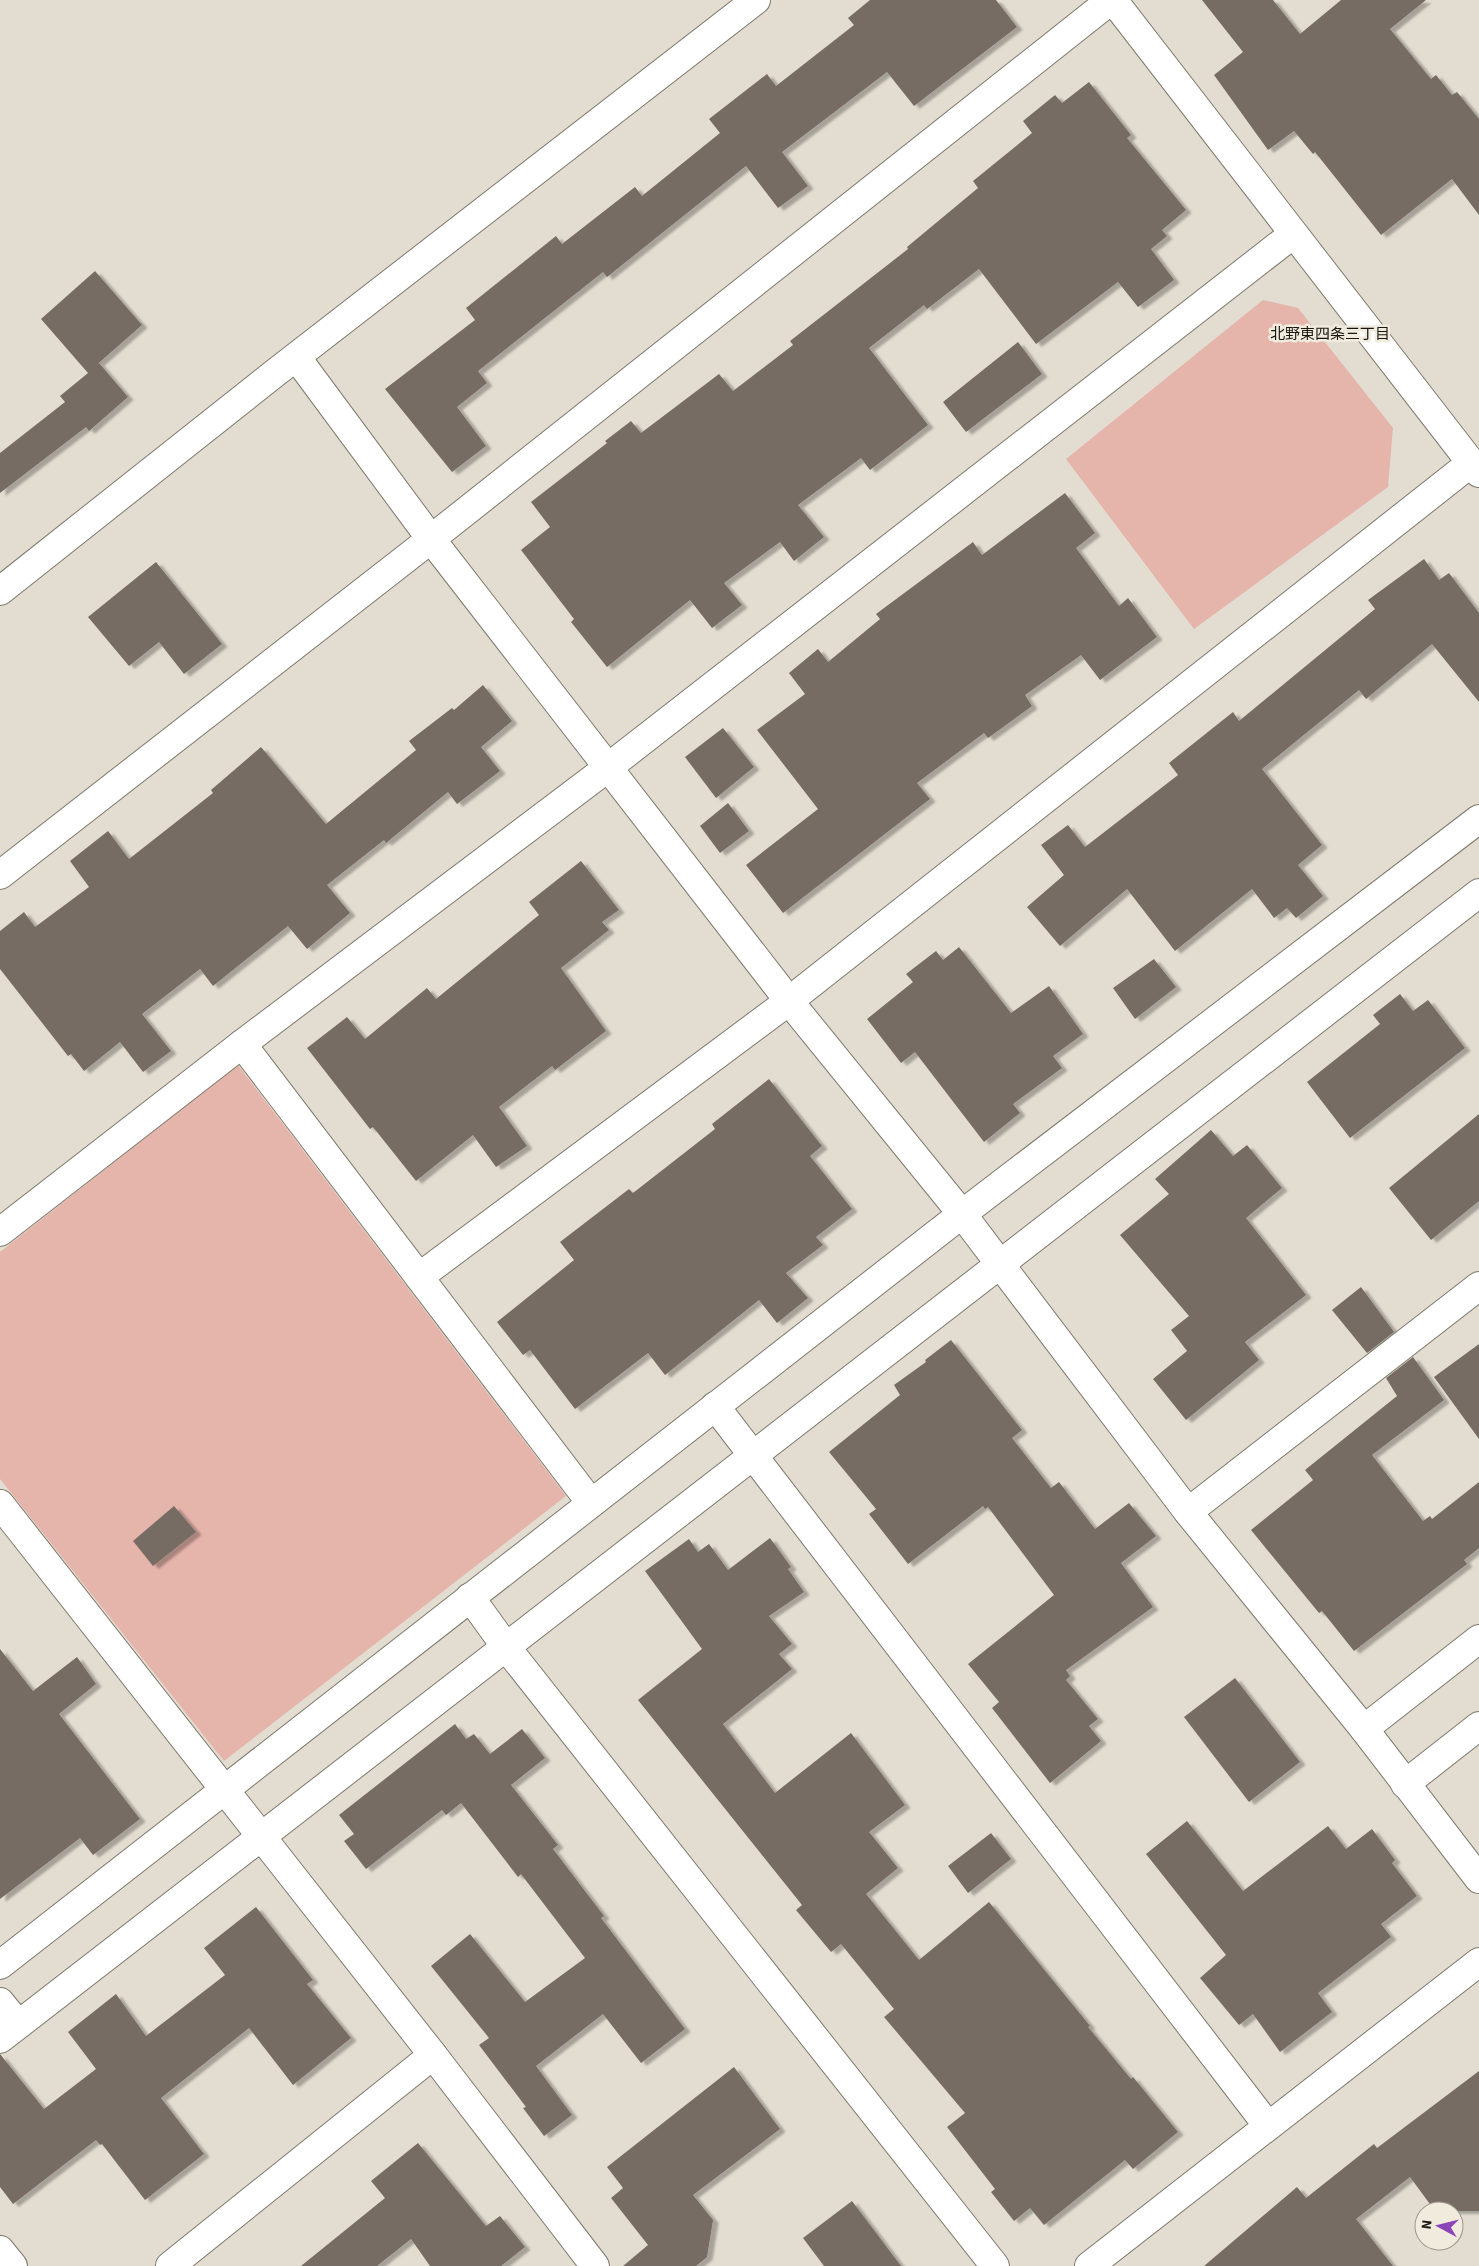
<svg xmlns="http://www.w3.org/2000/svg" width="1479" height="2266" font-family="'Source Sans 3','Noto Sans JP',sans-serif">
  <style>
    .green { fill: #e5b4ab }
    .building { fill: #776c64; filter: url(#shadow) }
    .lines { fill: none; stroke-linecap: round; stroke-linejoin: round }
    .street-casing { stroke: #7e796d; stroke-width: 30 }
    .street { stroke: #fff; stroke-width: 28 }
    .labels { text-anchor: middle; stroke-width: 5; stroke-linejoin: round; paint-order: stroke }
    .neighbourhood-label { font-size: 15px; fill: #191712; stroke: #f1ebde }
  </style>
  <defs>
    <filter id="shadow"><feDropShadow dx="5.5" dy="3" stdDeviation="1" flood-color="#0004"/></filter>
  </defs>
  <rect width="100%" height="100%" fill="#e3ddd1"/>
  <g class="green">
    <polygon points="1263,300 1298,308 1393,428 1388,487 1194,629 1066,459"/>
    <polygon points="238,1065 566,1496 224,1761 0,1479 0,1252"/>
  </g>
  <g class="building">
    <polygon points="870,0 996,0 1017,27 914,106 887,72 782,152 808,186 778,208 746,166 607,277 603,272 478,371 487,383 457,407 486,446 452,472 385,389 475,320 466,308 556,236 562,244 635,187 642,196 720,133 709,119 767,74 776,86 854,25 848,18"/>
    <polygon points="1202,0 1273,0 1300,34 1341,0 1426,0 1390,29 1431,79 1436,75 1452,95 1457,92 1479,119 1479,215 1452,179 1381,235 1315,152 1313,154 1294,131 1268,150 1214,75 1243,52"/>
    <polygon points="1089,82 1131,135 1127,138 1186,210 1162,230 1167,236 1151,249 1174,280 1138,307 1118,282 1036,344 979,269 927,309 924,305 869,348 928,425 870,470 861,458 798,505 824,537 794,561 780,542 724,583 742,605 712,628 690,600 607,667 571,622 574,619 521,550 550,527 531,502 607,443 605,441 631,421 641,433 719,374 733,391 793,345 790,341 908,249 907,247 978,188 973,181 1032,133 1023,121 1055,95 1062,103"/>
    <polygon points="95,271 142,325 93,368 99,363 128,397 89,431 86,427 0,493 0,453 65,402 60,396 88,373 41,319"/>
    <polygon points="1018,342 1042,374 966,432 943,402"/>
    <polygon points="1065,493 1095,533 1076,548 1119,606 1128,598 1157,637 1100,680 1081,655 1025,695 1032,706 988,738 984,733 917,783 930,799 783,913 746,865 818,809 757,730 805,694 789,673 818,649 828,662 880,619 876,614 973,542 982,555"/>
    <polygon points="1424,559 1439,580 1449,573 1479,613 1479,702 1432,644 1366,699 1359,690 1262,769 1322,845 1298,865 1323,896 1296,918 1287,908 1274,918 1252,889 1175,951 1127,889 1060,946 1027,907 1064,875 1041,845 1068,825 1085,847 1178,775 1169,763 1233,712 1239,721 1375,609 1368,600"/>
    <polygon points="156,562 222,644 184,674 159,642 129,666 88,617"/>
    <polygon points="483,685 512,721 481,747 500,771 457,804 448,792 386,843 384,840 327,885 350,913 307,949 288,926 213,986 200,969 142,1014 171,1051 143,1072 120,1042 84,1071 71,1054 68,1056 0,969 0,931 24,912 35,927 89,887 70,861 108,831 129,859 213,793 211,790 261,747 326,824 416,750 409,741 452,708 454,710"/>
    <polygon points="723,728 754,767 716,798 685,757"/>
    <polygon points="728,803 749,831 720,853 700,826"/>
    <polygon points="581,861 619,910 602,922 609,930 561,968 606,1031 555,1070 552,1066 499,1107 527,1146 496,1167 473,1135 416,1181 373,1127 370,1129 307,1048 347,1017 365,1039 427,988 436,999 539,915 529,902"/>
    <polygon points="959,947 1011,1013 1049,986 1083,1034 1053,1056 1062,1068 1013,1104 1020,1113 984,1142 915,1052 901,1063 867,1019 913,982 906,974 936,951 943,960"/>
    <polygon points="1154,959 1176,987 1135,1019 1113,988"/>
    <polygon points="1400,994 1413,1011 1428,1000 1465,1048 1350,1138 1307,1082 1380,1024 1373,1015"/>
    <polygon points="769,1079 822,1146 810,1156 852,1209 816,1237 823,1245 786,1273 808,1298 777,1323 759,1300 665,1375 648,1353 575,1409 530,1350 523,1355 497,1322 574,1260 560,1242 629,1189 633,1193 715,1129 712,1124"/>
    <polygon points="1479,1114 1479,1201 1431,1240 1389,1188"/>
    <polygon points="1211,1130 1233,1156 1247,1145 1282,1188 1246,1218 1306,1295 1245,1342 1259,1360 1186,1420 1153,1379 1187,1351 1171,1330 1189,1316 1120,1235 1169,1194 1155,1179"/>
    <polygon points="1361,1287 1394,1332 1367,1353 1332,1310"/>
    <polygon points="951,1340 1022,1430 1012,1438 1051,1488 1059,1482 1095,1529 1129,1503 1156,1536 1121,1563 1153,1607 1066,1670 1070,1676 1066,1680 1098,1719 1089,1726 1101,1741 1050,1783 992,1708 999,1702 968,1664 1054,1595 988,1507 985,1509 983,1506 908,1564 869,1514 876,1509 829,1452 900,1395 894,1385 926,1362 925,1360"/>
    <polygon points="1479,1344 1479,1439 1434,1377"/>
    <polygon points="1413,1357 1444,1400 1372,1455 1423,1521 1430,1516 1432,1519 1479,1482 1479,1548 1464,1560 1467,1564 1354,1651 1322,1611 1319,1613 1251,1530 1313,1480 1305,1470 1397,1396 1386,1378"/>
    <polygon points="174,1506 196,1532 153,1566 133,1541"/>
    <polygon points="770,1538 791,1567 788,1569 804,1592 769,1616 792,1644 779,1654 792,1669 723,1724 775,1793 851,1733 905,1805 869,1832 898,1868 866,1894 919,1960 989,1902 1090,2026 1088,2027 1131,2079 1133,2077 1178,2132 1133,2169 1125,2160 1044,2225 1030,2208 1014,2221 991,2192 995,2189 947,2127 965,2113 884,2017 894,2009 841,1944 831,1952 796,1910 802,1905 638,1700 702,1649 645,1571 689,1539 698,1552 709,1544 728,1570"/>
    <polygon points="0,1649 33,1691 77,1657 96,1684 59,1714 140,1819 93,1855 80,1838 0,1899"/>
    <polygon points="1235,1678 1300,1762 1249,1802 1184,1717"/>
    <polygon points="455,1724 466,1739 474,1734 490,1754 522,1729 545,1758 511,1785 558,1845 553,1849 604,1916 601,1918 685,2029 641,2063 603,2014 536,2066 572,2115 544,2136 523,2108 526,2107 479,2045 489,2038 431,1966 470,1934 525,2002 585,1958 521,1874 518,1877 461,1803 446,1815 442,1810 366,1869 344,1841 354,1834 339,1815"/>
    <polygon points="1187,1821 1243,1891 1328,1826 1346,1849 1372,1829 1395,1860 1392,1863 1417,1896 1381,1924 1391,1937 1318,1993 1332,2012 1280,2052 1253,2014 1239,2025 1200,1978 1226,1955 1146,1854"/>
    <polygon points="991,1833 1011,1859 968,1893 948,1866"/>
    <polygon points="256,1907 313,1980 307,1984 351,2038 293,2085 249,2028 161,2098 204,2154 145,2200 102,2144 100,2145 96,2140 13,2204 0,2187 0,2054 44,2109 96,2069 68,2032 116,1994 146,2036 225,1975 204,1948"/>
    <polygon points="734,2067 780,2129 693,2195 713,2220 707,2257 696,2266 623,2266 648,2245 611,2198 623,2188 607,2167"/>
    <polygon points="1479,2071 1479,2211 1435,2211 1410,2177 1356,2219 1393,2266 1204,2266 1297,2187 1306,2198 1374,2144 1377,2148"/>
    <polygon points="418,2143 486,2226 500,2216 525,2247 501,2266 430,2266 411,2239 377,2266 301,2266 385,2198 371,2181"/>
    <polygon points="852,2201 901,2266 824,2266 803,2238"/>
  </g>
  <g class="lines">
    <defs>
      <g id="street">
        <polyline points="1113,0 1479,473"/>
        <polyline points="297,358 431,539 789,1001 962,1214 1188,1512 1364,1729 1479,1879"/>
        <polyline points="0,591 275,373 756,0"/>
        <polyline points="0,875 431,539 1111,0"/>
        <polyline points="242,1044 591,1503"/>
        <polyline points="0,1232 242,1044 610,766 1292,235"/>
        <polyline points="419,1277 789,1001 1471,463"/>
        <polyline points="715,1406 1268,2126"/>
        <polyline points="0,1504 433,2055 595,2266"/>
        <polyline points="1188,1512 1479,1286"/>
        <polyline points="470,1597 506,1647 995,2266"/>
        <polyline points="1364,1729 1479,1639"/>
        <polyline points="1405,1784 1479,1726"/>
        <polyline points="0,1965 962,1214 1479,819"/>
        <polyline points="0,2002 18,2024"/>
        <polyline points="0,2039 1479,893"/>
        <polyline points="0,2250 13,2266"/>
        <polyline points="170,2266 433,2055"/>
        <polyline points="1089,2266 1479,1962"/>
      </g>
    </defs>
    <use href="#street" class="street-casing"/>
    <use href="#street" class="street"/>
  </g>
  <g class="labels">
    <g class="neighbourhood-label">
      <text x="1330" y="339">北野東四条三丁目</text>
    </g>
  </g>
  <g transform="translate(1439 2226) rotate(277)"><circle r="24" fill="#f1ebde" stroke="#9b968c"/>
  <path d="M0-4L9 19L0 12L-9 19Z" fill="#8b45b8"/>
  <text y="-8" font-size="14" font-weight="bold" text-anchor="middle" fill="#191712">N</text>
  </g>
</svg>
